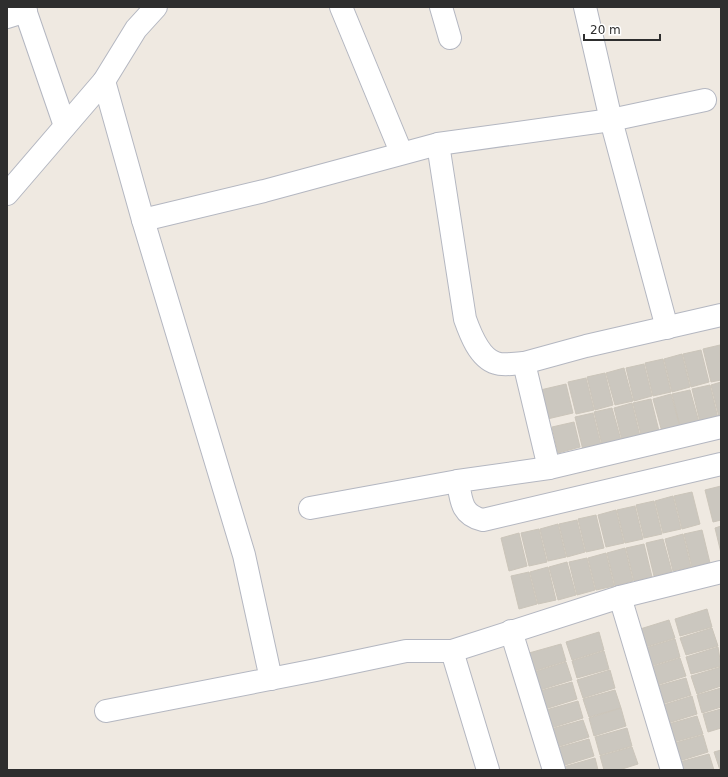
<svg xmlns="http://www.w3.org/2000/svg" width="728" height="777" font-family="'DejaVu Sans',sans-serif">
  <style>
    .building { fill: #cbc7bf; stroke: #cbc5ba }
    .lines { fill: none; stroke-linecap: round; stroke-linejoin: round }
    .minor-casing { stroke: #b4b7c1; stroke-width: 24 }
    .minor { stroke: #fff; stroke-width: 22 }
  </style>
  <rect width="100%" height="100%" fill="#efe9e1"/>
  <g class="building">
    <polygon points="720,345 721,380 711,382 703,349"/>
    <polygon points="701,350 709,382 691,387 683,354"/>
    <polygon points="682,354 690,387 672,392 664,359"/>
    <polygon points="663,359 671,392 653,396 645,363"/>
    <polygon points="644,364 652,396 634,401 626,368"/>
    <polygon points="624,368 633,401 615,405 606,373"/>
    <polygon points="605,373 613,405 595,410 587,377"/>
    <polygon points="586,378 594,410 576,414 568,382"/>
    <polygon points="721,382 721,417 719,417 711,385"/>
    <polygon points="566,384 573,413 543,420 536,391"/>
    <polygon points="710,385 718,418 700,422 692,389"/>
    <polygon points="690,390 699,422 680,427 672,394"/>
    <polygon points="671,394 680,427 662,432 653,399"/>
    <polygon points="651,399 659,431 641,435 633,403"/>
    <polygon points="632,403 640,436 622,440 614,408"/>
    <polygon points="612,408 621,440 602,445 594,412"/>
    <polygon points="593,413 601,445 583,450 575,417"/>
    <polygon points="574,422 580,447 558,453 552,427"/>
    <polygon points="721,486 721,520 713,522 705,490"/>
    <polygon points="692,492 700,524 682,529 674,496"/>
    <polygon points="673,496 681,529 663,533 655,501"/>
    <polygon points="654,501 662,534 644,538 636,505"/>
    <polygon points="635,506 643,539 625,543 617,510"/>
    <polygon points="616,510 624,543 606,547 598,515"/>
    <polygon points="596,515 604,548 586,552 578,519"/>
    <polygon points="577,520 585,552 567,557 559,524"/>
    <polygon points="558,524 566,557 548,561 540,529"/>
    <polygon points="721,526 721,553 715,528"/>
    <polygon points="539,529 547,562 529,566 521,533"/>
    <polygon points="702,530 710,563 692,567 684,534"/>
    <polygon points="519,533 527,566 509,571 501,538"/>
    <polygon points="683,534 691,567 673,571 665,539"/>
    <polygon points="663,539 672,572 654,576 646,543"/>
    <polygon points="644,544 652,577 634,581 626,548"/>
    <polygon points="625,548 633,581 615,586 607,553"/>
    <polygon points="606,553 614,586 596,590 588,558"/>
    <polygon points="587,558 595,590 577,595 569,562"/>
    <polygon points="567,562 576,595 558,600 549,567"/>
    <polygon points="548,567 556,600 538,604 530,572"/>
    <polygon points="529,572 537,604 519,609 511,576"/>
    <polygon points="707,609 712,627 680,636 675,619"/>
    <polygon points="669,620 675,638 642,648 637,630"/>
    <polygon points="712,628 718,646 686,655 680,638"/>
    <polygon points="599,632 604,650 572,660 566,642"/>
    <polygon points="675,639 680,657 648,667 642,649"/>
    <polygon points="561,644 566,661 534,671 529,653"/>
    <polygon points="718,647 721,666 691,674 686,657"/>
    <polygon points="604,651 609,669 577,678 572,661"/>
    <polygon points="680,658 686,676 654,686 648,668"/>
    <polygon points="566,662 572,680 540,690 534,672"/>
    <polygon points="721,667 721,686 697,694 691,676"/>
    <polygon points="610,670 615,688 583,698 577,680"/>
    <polygon points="686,678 691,695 659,705 654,687"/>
    <polygon points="572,682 577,699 545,709 540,691"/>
    <polygon points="721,688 721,707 702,713 697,695"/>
    <polygon points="615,690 621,708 589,717 583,699"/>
    <polygon points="692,696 697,714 665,724 660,706"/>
    <polygon points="578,701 583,718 551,728 546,710"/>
    <polygon points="621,708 626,726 594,736 589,718"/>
    <polygon points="721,709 721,728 708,732 703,714"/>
    <polygon points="697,716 703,734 670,743 665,725"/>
    <polygon points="583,720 589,737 557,747 551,729"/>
    <polygon points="627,728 632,746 600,755 595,737"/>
    <polygon points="703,735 708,752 676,762 671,744"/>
    <polygon points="589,739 594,756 562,766 557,748"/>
    <polygon points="632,747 638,764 619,770 604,770 600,756"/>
    <polygon points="721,750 721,769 720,770 714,752"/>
    <polygon points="709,754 714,770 678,770 676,763"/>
    <polygon points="595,758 598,770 563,770 563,767"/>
  </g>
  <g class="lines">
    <defs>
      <g id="minor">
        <polyline points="24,7 65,126"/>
        <polyline points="341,7 401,152"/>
        <polyline points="441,7 450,38"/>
        <polyline points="585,7 611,120 667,328"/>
        <polyline points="7,17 26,11"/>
        <polyline points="104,81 143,220 244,555 271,679"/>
        <path d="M438 144 465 319C470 333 479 358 496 363 504 366 516 363 524 363"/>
        <polyline points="7,194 104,81 136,29 156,7"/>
        <polyline points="143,220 264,191 438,144 611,120 705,100"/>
        <path d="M721 427 549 468 458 481C461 500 461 515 483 520L721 464"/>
        <polyline points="549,468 524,363 586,346 721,315"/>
        <polyline points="310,508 458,481"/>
        <polyline points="620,597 672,770"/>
        <polyline points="511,631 554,770"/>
        <polyline points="452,651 620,597 721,572"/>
        <polyline points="106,711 316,670 406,651 452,651 488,770"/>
      </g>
    </defs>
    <use href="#minor" class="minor-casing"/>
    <use href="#minor" class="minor"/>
  </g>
  <rect width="728" height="777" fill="none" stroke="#2e2e2e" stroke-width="16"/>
  <path d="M584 34v6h76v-6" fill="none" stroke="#2e2e2e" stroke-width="2"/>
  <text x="590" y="34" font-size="12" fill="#2e2e2e" stroke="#ffffff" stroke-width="3" paint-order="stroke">20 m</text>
</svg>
